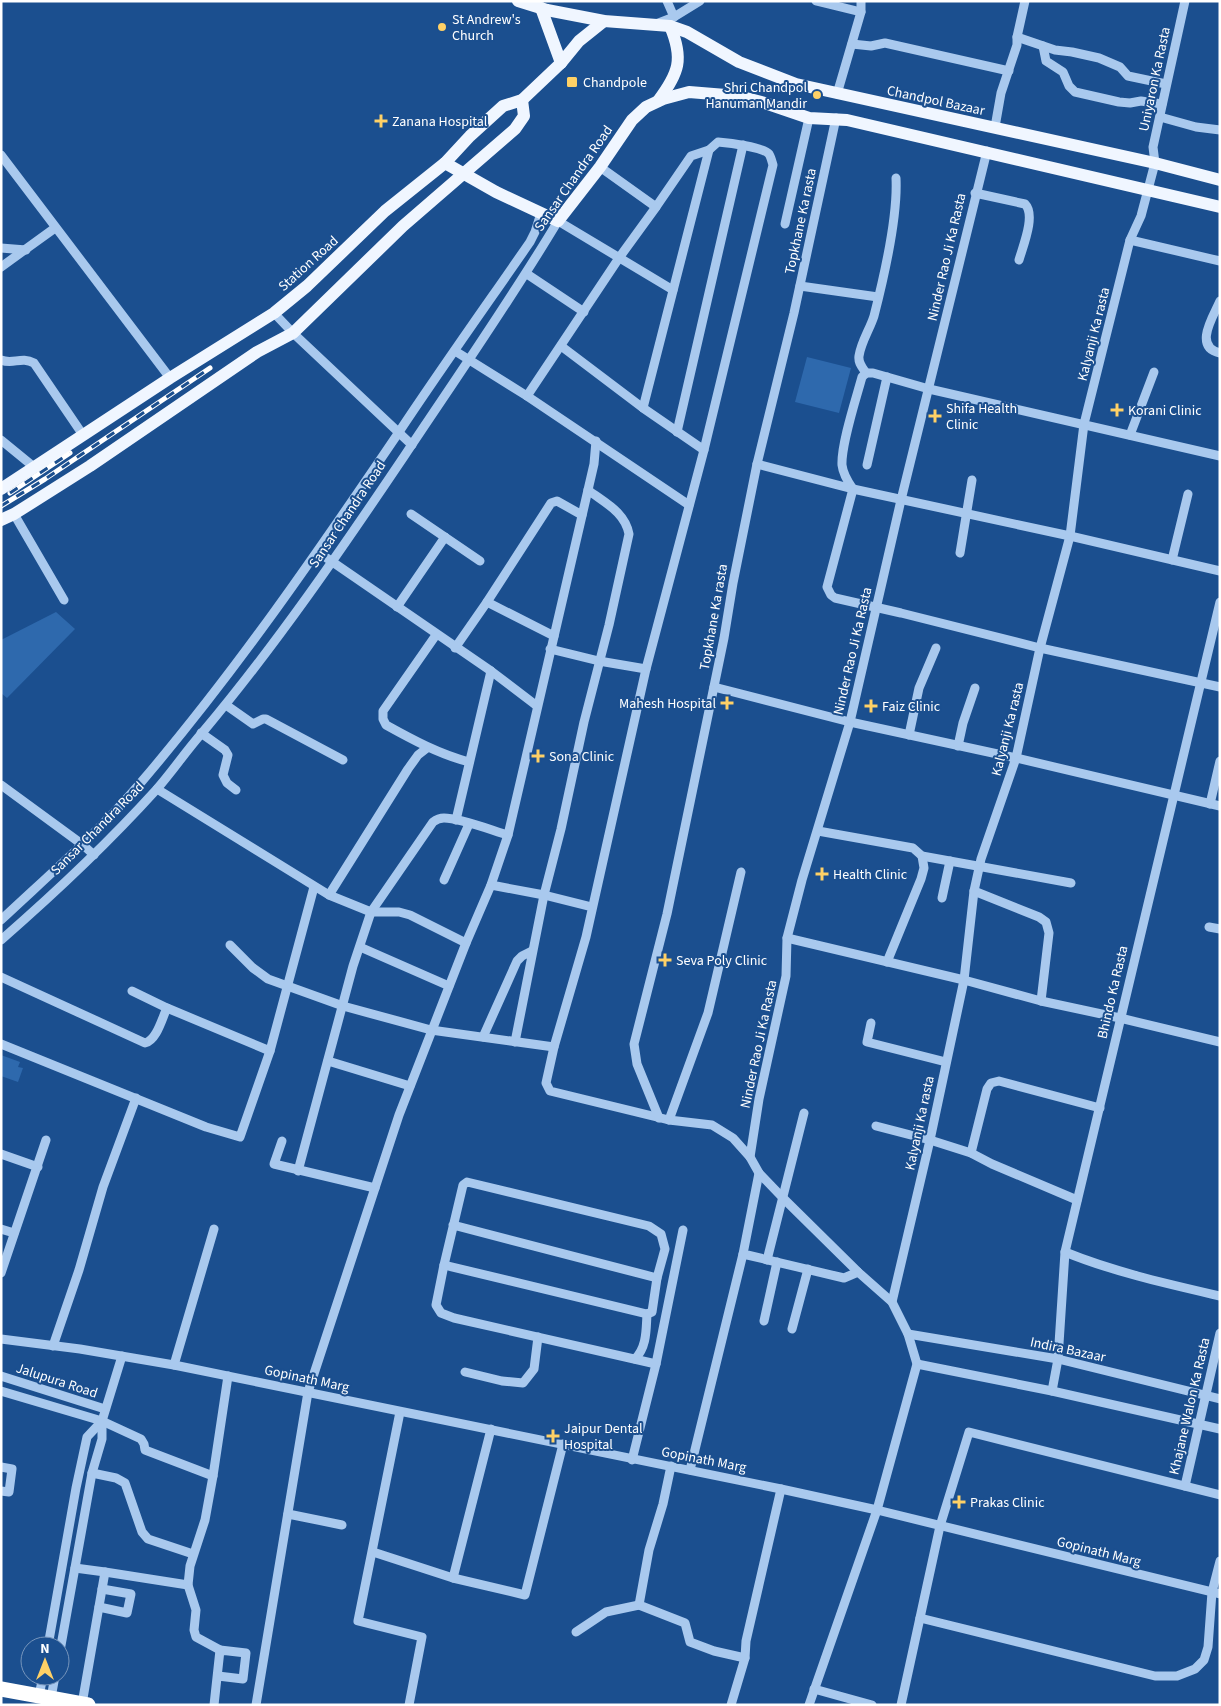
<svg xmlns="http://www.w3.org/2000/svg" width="1221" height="1706" font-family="'Source Sans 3',sans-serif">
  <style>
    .green { fill: #2e69ad }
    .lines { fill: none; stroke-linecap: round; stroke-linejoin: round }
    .minor { stroke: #a9c9ee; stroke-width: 9 }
    .major { stroke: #f0f6ff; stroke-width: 12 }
    .highway { stroke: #fff; stroke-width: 15 }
    .rail-casing { stroke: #fff; stroke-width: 5 }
    .rail { stroke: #1b4f8f; stroke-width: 3; stroke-dasharray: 9; stroke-linecap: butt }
    .poi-dot { fill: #ffd166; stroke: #1b4f8f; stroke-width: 2 }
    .labels { text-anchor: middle; stroke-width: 4; stroke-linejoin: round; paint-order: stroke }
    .poi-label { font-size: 14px; fill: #fff; stroke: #1b4f8f; text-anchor: start }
    .street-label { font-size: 14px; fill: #fff; stroke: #1b4f8f }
  </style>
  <rect width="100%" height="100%" fill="#1b4f8f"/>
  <g class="green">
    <polygon points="807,357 851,368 839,413 795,402"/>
    <polygon points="56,612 75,629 7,698 1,693 1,640"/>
    <polygon points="1,1055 20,1062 18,1067 23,1068 18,1082 1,1076"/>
  </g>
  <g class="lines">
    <g class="minor">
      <polyline points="667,1 674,17"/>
      <polyline points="816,1 861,12"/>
      <polyline points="656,24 674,17 700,1"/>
      <polyline points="1017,37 1055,50 1072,52 1099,58 1120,67 1128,76 1166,84"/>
      <polyline points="852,44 871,46 885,43 1009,71"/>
      <polyline points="1043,46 1046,61 1063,72 1069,86 1075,92 1119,102 1130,103 1141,101 1162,104"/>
      <polyline points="837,94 861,12 861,1"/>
      <polyline points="1160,117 1196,127 1220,130"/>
      <polyline points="995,127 1001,93 1017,45 1017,37 1025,1"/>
      <polyline points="1,155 170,378"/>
      <polyline points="600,167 656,207"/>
      <path d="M975 193 1025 204C1036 215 1023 246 1019 260"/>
      <polyline points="785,224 809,118"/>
      <polyline points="1130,240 1220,261"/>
      <polyline points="1,248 26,250"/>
      <polyline points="1,267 55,228"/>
      <polyline points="527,274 584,312"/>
      <polyline points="800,286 878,297"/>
      <path d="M1220 301C1213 317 1193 347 1220 353"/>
      <polyline points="274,313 293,333 412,445"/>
      <polyline points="561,346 643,408 704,450"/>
      <polyline points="455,351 527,396 689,505"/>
      <path d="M1 360C13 365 21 356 34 363L83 435"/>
      <path d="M866 373 862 377C856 399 841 444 842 465 843 474 848 482 853 489L827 587 831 595 835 598 901 613 1040 648 1220 687"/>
      <polyline points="866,373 873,373 929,389 1220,456"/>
      <path d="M866 373C862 367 858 363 859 356 861 342 870 329 874 316 884 277 898 218 896 178"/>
      <path d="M527 396 619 258 656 207 691 156 709 150 718 142C729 143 763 147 769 154 771 157 772 162 773 165L704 450 646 669 586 937 554 1047 546 1083 550 1091 669 1120 712 1125 733 1138 750 1157 759 1173 783 1198 858 1272 892 1302 908 1334 917 1364 877 1510 809 1705"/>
      <polyline points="643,408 709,150"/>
      <polyline points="677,432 743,145"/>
      <polyline points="1130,435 1154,372"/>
      <polyline points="1,440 34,467"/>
      <polyline points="757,464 853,489 1070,536 1220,571"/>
      <polyline points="867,465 887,377"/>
      <polyline points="14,514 64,600"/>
      <polyline points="411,514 480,561"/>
      <polyline points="318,552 491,671 537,706"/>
      <polyline points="960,553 972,480"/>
      <polyline points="1172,560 1188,494"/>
      <polyline points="487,602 554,636"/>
      <polyline points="397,607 445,537"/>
      <path d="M436 635 383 711V719L386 725C413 740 439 754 469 762"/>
      <polyline points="455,648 487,602 551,503 557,501 582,515"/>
      <polyline points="550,649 599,661 646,669"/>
      <polyline points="714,687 850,722 1016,758 1220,806"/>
      <polyline points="226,705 253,724 263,719 266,719 343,760"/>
      <polyline points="201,733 225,750 228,755 223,775 227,783 236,790"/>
      <polyline points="909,735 919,688 936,648"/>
      <polyline points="958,746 963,723 975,688"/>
      <polyline points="1,785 83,845 94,855"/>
      <polyline points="157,789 329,895 371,912 399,912 410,915 466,943"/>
      <polyline points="1210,804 1220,761"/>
      <polyline points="456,820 491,671"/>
      <polyline points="818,831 913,848 922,856 1071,883"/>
      <polyline points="444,880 469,824"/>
      <polyline points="491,885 544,895 592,907"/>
      <polyline points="974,891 1039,917 1046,922 1049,933 1041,1001"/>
      <polyline points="329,895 408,769 418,755 427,748"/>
      <polyline points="942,898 950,861"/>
      <path d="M1 920C50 874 100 831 143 780 236 671 317 553 397 435 440 370 485 307 530 242L535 232 541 213"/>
      <polyline points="1209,927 1220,929"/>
      <polyline points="787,938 964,980 1041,1001 1120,1018 1220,1042"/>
      <path d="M1 940C55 893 108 843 156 790 172 772 186 751 202 733 276 645 341 550 405 455 457 377 510 301 558 221L673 290"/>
      <polyline points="230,945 253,968 268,979 343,1006 431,1030 554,1047"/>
      <polyline points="360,947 449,986"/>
      <polyline points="887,962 921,879 924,868 922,856"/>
      <path d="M1 977 145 1043C157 1040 162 1018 167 1008"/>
      <polyline points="132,991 167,1008 270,1051"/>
      <polyline points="871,1023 867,1042 946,1062"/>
      <polyline points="483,1037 517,961 522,956 532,951"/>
      <path d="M515 1042 544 895 561 829 584 722 609 625 629 534C625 512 605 503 588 490"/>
      <polyline points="1,1044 206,1127 240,1137 270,1051 314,887"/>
      <polyline points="328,1061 410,1086"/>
      <polyline points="659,1118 637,1064 634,1044 667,914 724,638 733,583 757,464 794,313 836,118"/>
      <polyline points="669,1120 708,1013 741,872"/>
      <polyline points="876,1126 930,1140 971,1153 992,1164 1077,1200"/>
      <polyline points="282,1141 274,1164 375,1188"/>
      <polyline points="971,1153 987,1089 991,1083 999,1081 1100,1108"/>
      <polyline points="1,1154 38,1167"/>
      <polyline points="750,1157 759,1099 786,976 787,938 802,880 850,722 901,500 987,151"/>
      <path d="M298 1171 353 966 371 912 433 822C437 819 439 818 444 818 460 818 491 830 508 835"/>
      <polyline points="759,1173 743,1254 844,1278 858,1272"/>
      <polyline points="453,1225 657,1278 665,1249 661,1234 649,1226 467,1182 463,1185 444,1265 436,1305 441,1313 454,1318 656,1364"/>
      <polyline points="1,1229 14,1233"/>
      <path d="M1065 1252C1114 1272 1168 1284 1220 1296"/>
      <polyline points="767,1260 804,1113"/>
      <polyline points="444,1265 647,1314 652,1312 657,1278"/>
      <polyline points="1,1273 46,1140"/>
      <polyline points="892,1302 930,1140 964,980 974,891 981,859 1016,758 1040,648 1070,536 1084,424 1130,240 1141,216 1155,163 1153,147 1185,1"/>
      <polyline points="764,1321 777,1262"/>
      <polyline points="792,1329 808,1269"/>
      <polyline points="908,1334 1058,1359 1220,1399"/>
      <polyline points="1,1339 80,1349 174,1365 781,1489 877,1510 1220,1594"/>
      <polyline points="53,1346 79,1270 103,1187 136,1098"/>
      <path d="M635 1359C647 1347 646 1330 647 1314"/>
      <polyline points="917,1364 1052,1391 1220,1429"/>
      <polyline points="174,1365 214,1229"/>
      <polyline points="465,1372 502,1381 523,1383 534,1369 538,1337"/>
      <polyline points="1,1376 105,1409"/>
      <polyline points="1,1391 102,1421 141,1439 144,1444 145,1450 213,1476"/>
      <polyline points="1052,1391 1058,1359 1065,1252 1220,602"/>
      <polyline points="400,1412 358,1621 422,1637 409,1705"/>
      <polyline points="632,1460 656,1364 683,1230"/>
      <polyline points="671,1466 663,1504 649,1550 639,1605 685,1623 690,1642 714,1651 745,1658"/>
      <polyline points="1,1467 12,1469 9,1492 1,1491"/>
      <polyline points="690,1470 743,1254"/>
      <polyline points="92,1473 116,1478 125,1483 142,1532 148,1539 193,1554"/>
      <polyline points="1185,1486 1220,1333"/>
      <polyline points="288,1514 342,1525"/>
      <polyline points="373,1552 453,1578 525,1595 563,1444"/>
      <polyline points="75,1568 105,1572 82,1704"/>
      <polyline points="105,1572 188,1585"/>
      <polyline points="453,1578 491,1429"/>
      <polyline points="99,1607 127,1613 131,1594 102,1589"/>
      <polyline points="920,1618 1155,1676 1177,1676 1195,1669 1204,1660 1208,1647 1212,1592 1220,1561"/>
      <polyline points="576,1632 606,1612 639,1605"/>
      <polyline points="48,1646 76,1488 87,1437 102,1421"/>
      <polyline points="220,1650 196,1637 194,1630 196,1610 188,1585 190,1566 205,1520 213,1476 228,1376"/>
      <polyline points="60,1651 92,1473 102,1439 102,1421 122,1356"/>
      <polyline points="814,1689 872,1705"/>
      <polyline points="39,1696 43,1676"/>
      <polyline points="51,1698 55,1676"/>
      <polyline points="214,1705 220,1650 246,1653 243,1679 218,1676"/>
      <polyline points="256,1705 308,1392 399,1115 466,943 491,885 508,835 594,464 596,441"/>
      <polyline points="731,1705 745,1658 746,1641 781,1489"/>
      <polyline points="901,1705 940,1526 969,1432 1220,1495"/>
    </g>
    <g class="major">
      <polyline points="518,1 547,10 604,21 670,26 687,32 739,62 796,84 1155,163 1220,180"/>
      <polyline points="541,8 561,63"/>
      <path d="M658 101C679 73 684 59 670 26"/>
      <polyline points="445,163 496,192 558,221 600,167 632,120 646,107 663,99 689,92 738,96 765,103 809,118 847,120 1220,207"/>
      <polyline points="1,489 170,378 274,313 307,286 385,211 445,163 470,136 503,106 522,100 561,63 579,41 604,21"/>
      <polyline points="1,520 14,514 90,466 257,352 293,333 403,226 515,129 524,116 522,100"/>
    </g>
    <polyline class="highway" points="1,1689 88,1705"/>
    <defs>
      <g id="rail">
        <polyline points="10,493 70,453"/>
        <polyline points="1,506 45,479 210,368"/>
      </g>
    </defs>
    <use href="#rail" class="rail-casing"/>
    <use href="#rail" class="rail"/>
  </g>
  <g class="poi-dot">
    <circle cx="442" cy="27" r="5"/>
    <rect x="566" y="76" width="12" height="12" rx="2.5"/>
    <circle cx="817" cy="95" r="5"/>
    <path d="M378.5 113.5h5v5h5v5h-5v5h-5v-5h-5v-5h5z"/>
    <path d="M1114.5 402.5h5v5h5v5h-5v5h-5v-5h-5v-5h5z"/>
    <path d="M932.5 408.5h5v5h5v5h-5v5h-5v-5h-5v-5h5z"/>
    <path d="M724.5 695.5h5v5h5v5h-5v5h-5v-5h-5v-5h5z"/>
    <path d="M868.5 698.5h5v5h5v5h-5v5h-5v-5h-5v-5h5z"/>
    <path d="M535.5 748.5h5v5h5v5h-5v5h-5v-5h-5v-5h5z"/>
    <path d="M819.5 866.5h5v5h5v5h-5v5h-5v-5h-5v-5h5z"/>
    <path d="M662.5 952.5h5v5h5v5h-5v5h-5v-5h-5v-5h5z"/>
    <path d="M550.5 1428.5h5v5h5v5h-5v5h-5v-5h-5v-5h5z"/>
    <path d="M956.5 1494.5h5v5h5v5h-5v5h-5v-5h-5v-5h5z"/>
  </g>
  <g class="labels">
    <g class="poi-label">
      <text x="452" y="24">St Andrew's<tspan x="452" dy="16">Church</tspan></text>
      <text x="583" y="87">Chandpole</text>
      <text x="807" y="92" text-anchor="end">Shri Chandpol<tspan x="807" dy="16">Hanuman Mandir</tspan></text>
      <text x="392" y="126">Zanana Hospital</text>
      <text x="946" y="413">Shifa Health<tspan x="946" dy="16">Clinic</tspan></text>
      <text x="1128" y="415">Korani Clinic</text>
      <text x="716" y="708" text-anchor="end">Mahesh Hospital</text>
      <text x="882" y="711">Faiz Clinic</text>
      <text x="549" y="761">Sona Clinic</text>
      <text x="833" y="879">Health Clinic</text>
      <text x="676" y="965">Seva Poly Clinic</text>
      <text x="564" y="1433">Jaipur Dental<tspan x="564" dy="16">Hospital</tspan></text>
      <text x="970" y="1507">Prakas Clinic</text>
    </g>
    <g class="street-label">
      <text transform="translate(1154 79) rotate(-78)" y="5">Uniyaron Ka Rasta</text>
      <text transform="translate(936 100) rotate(12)" y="5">Chandpol Bazaar</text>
      <text transform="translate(573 178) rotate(-55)" y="5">Sansar Chandra Road</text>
      <text transform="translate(800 221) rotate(-78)" y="5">Topkhane Ka rasta</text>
      <text transform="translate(946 257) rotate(-77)" y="5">Ninder Rao Ji Ka Rasta</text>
      <text transform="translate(308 263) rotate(-42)" y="5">Station Road</text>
      <text transform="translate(1093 334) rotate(-76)" y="5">Kalyanji Ka rasta</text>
      <text transform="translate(347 514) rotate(-56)" y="5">Sansar Chandra Road</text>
      <text transform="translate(713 617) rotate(-80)" y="5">Topkhane Ka rasta</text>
      <text transform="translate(852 651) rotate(-77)" y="5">Ninder Rao Ji Ka Rasta</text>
      <text transform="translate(1007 729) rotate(-76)" y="5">Kalyanji Ka rasta</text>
      <text transform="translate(97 828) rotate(-45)" y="5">Sansar Chandra Road</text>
      <text transform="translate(1112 992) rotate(-77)" y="5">Bhindo Ka Rasta</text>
      <text transform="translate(758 1044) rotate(-78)" y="5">Ninder Rao Ji Ka Rasta</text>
      <text transform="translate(919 1123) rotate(-78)" y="5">Kalyanji Ka rasta</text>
      <text transform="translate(1068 1349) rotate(12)" y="5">Indira Bazaar</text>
      <text transform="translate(307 1378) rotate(12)" y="5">Gopinath Marg</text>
      <text transform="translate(57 1380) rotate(18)" y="5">Jalupura Road</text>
      <text transform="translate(1189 1406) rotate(-77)" y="5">Khajane Walon Ka Rasta</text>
      <text transform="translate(704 1459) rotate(11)" y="5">Gopinath Marg</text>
      <text transform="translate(1099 1551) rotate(14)" y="5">Gopinath Marg</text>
    </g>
  </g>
  <rect width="1221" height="1706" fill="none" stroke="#ffffff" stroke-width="5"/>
  <g transform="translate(45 1661)"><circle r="24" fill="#1b4f8f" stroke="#7695bc"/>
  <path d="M0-4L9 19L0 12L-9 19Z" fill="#ffd166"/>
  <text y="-8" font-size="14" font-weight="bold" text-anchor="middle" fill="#ffffff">N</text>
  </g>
</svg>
